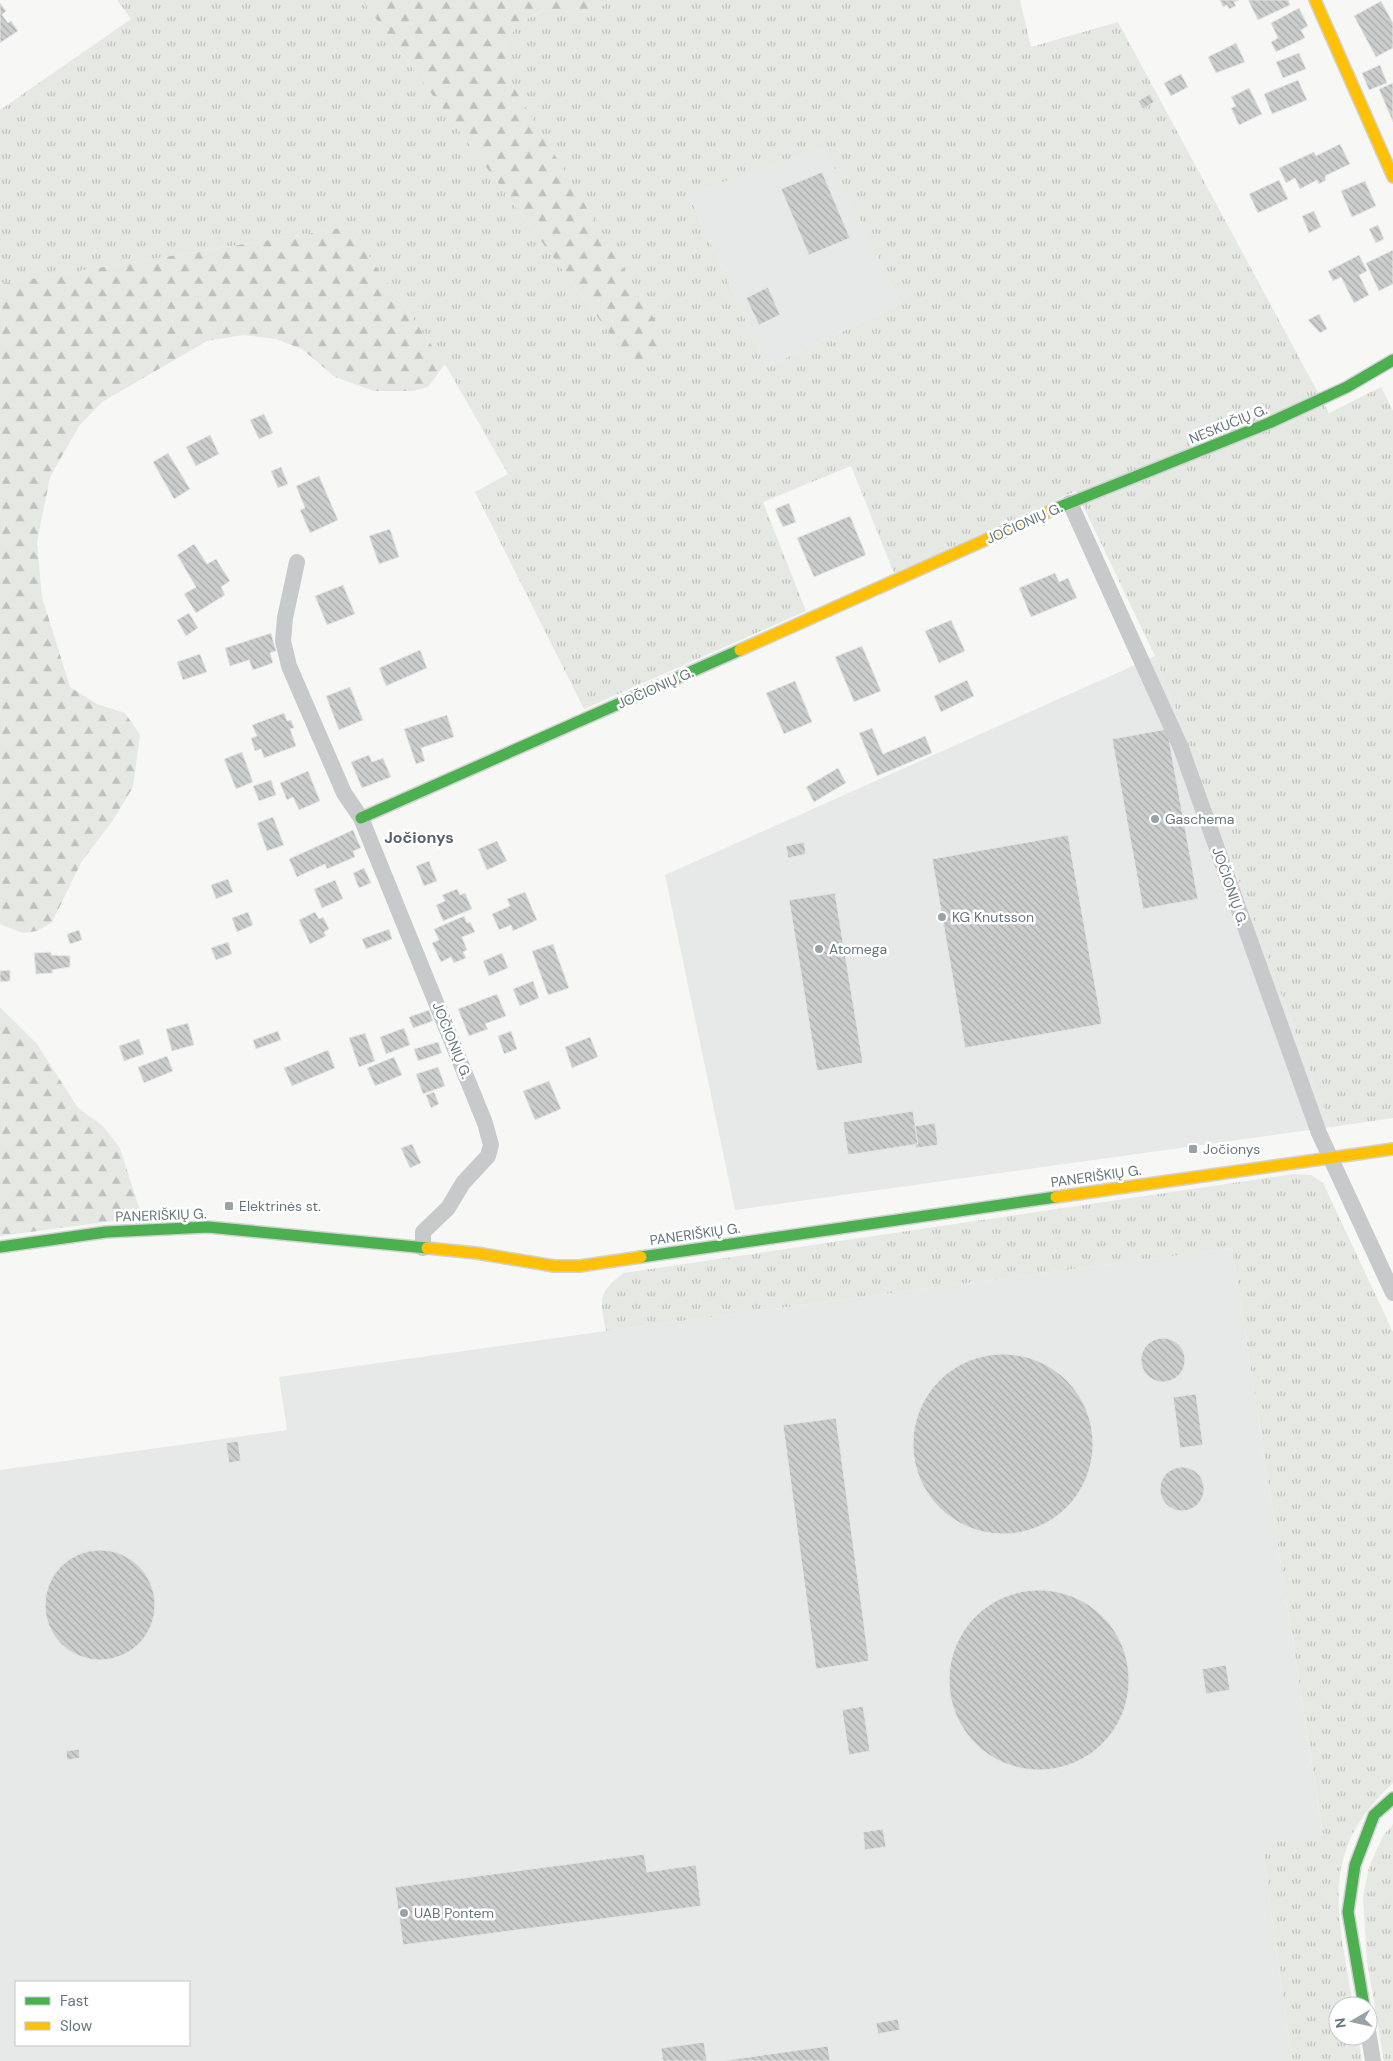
<svg xmlns="http://www.w3.org/2000/svg" width="1393" height="2061" font-family="'DM Sans',sans-serif">
  <style>
    .built { fill: #e7e8e8; fill-rule: evenodd }
    .grass { fill: url(#grass-tufts); fill-rule: evenodd }
    .forest { fill: url(#forest-firs) }
    .building { fill: url(#building-back-hatch); stroke: #e6e6e6 }
    .lines { fill: none; stroke-linecap: round; stroke-linejoin: round }
    .fast-casing { stroke: #d1d3d3; stroke-width: 14 }
    .slow-casing { stroke: #d1d3d3; stroke-width: 14 }
    .street { stroke: #c7c9ca; stroke-width: 16 }
    .fast { stroke: #4caf50; stroke-width: 11 }
    .slow { stroke: #ffc107; stroke-width: 11 }
    .poi-dot { fill: #99a3a7; stroke: #fff; stroke-width: 2 }
    .labels { text-anchor: middle; stroke-width: 5; stroke-linejoin: round; paint-order: stroke }
    .street-label { font-size: 14px; fill: #66767d; stroke: #fff }
    .poi-label { font-size: 14px; fill: #66767d; stroke: #fff; text-anchor: start }
    .quarter-label { font-size: 16px; font-weight: bold; fill: #576369; stroke: #fff }
  </style>
  <defs>
    <pattern id="grass-tufts" width="24" height="20" patternUnits="userSpaceOnUse" patternTransform="scale(1.25)"><rect width="24" height="20" fill="#e6e8e4"/><path d="M3 7l-1-3M5 7V3M7 7l1-3M15 17l-1-3M17 17v-4M19 17l1-3" fill="none" stroke="#bec1be"/></pattern>
    <pattern id="forest-firs" width="22" height="20" patternUnits="userSpaceOnUse" patternTransform="scale(1.25)"><rect width="22" height="20" fill="#e6e8e4"/><path d="M5 1l3.5 6h-7zM16 11l3.5 6h-7z" fill="#bec1be"/></pattern>
    <pattern id="building-back-hatch" width="6" height="6" patternUnits="userSpaceOnUse" patternTransform="scale(1.25)"><rect width="6" height="6" fill="#cccece"/><path d="M-1 5l2 2M0 0l6 6M5-1l2 2" fill="none" stroke="#a9acac"/></pattern>
  </defs>
  <rect width="100%" height="100%" fill="#f7f7f6"/>
  <g class="built">
    <polygon points="824,146 901,304 767,367 688,194"/>
    <polygon points="1155,656 1331,1127 735,1210 665,875"/>
    <path d="M1232 1248 1323 1836 1262 1844 1292 2061H0V1470L287 1430 279 1377 606 1331ZM16 1982H189V2045H16Z"/>
  </g>
  <g class="grass">
    <path d="M117 0H362L628 358 655 320 513 88 505 54 506 39 523 21 544 10 593 13 610 0H1020L1031 47 1118 22 1329 413 1381 387 1393 411V1118L1331 1127 1155 656 1076 491 894 573 851 466 763 502 806 611 584 709 475 492 508 474 445 364 348 227 0 284V110L131 19ZM824 147 901 304 767 367 688 194Z"/>
    <path d="M1294 1174 1311 1175 1323 1183 1393 1332V1783C1316 1854 1339 1915 1353 2006H1338V2036H1358L1362 2061H1292L1262 1844 1323 1835 1232 1248 606 1331C600 1301 597 1292 624 1273Z"/>
    <polygon points="1393,1824 1393,2061 1384,2061 1367,1961 1363,1897 1369,1867 1383,1836"/>
  </g>
  <g class="forest">
    <polygon points="362,0 610,0 594,13 543,10 523,21 506,39 505,54 514,88 655,320 662,341 659,355 646,364 628,358"/>
    <polygon points="348,227 445,364 428,387 413,391 374,391 335,377 302,349 276,339 243,335 207,341 102,402 79,426 50,477 37,542 42,597 70,687 97,704 125,713 140,735 133,787 111,823 82,861 52,922 37,931 23,933 0,924 0,284"/>
    <polygon points="0,1007 37,1044 78,1108 103,1126 120,1148 142,1217 0,1236"/>
  </g>
  <g class="building">
    <polygon points="1220,0 1239,0 1234,2 1236,6 1229,9 1227,5 1223,7"/>
    <polygon points="1248,0 1288,0 1290,5 1258,20"/>
    <polygon points="1381,1 1393,23 1393,48 1376,57 1354,16"/>
    <polygon points="0,3 6,11 2,15 8,23 11,21 18,31 0,43"/>
    <polygon points="1299,8 1308,26 1301,30 1305,38 1276,52 1271,42 1278,38 1271,23"/>
    <polygon points="1236,43 1245,62 1216,73 1208,57"/>
    <polygon points="1299,53 1306,69 1283,78 1276,62"/>
    <polygon points="1380,65 1387,83 1369,90 1362,73"/>
    <polygon points="1181,74 1188,87 1171,96 1164,83"/>
    <polygon points="1298,80 1307,100 1272,114 1264,94"/>
    <polygon points="1393,83 1393,122 1379,89"/>
    <polygon points="1249,88 1262,114 1239,125 1231,108 1236,106 1231,97"/>
    <polygon points="1150,94 1154,102 1143,109 1138,101"/>
    <polygon points="1340,144 1350,164 1325,176 1326,180 1319,184 1317,180 1300,189 1295,178 1286,183 1279,168 1314,152 1316,156"/>
    <polygon points="822,172 850,238 809,255 781,189"/>
    <polygon points="1279,180 1288,199 1258,213 1249,194"/>
    <polygon points="1365,181 1376,206 1352,217 1341,191"/>
    <polygon points="1314,211 1321,227 1309,233 1302,216"/>
    <polygon points="1378,225 1384,239 1376,243 1369,229"/>
    <polygon points="1393,250 1393,284 1379,291 1366,263"/>
    <polygon points="1359,255 1367,271 1359,275 1369,295 1354,303 1341,277 1333,281 1328,271"/>
    <polygon points="768,287 780,315 759,325 746,298"/>
    <polygon points="1319,314 1327,329 1320,333 1308,320"/>
    <polygon points="264,414 273,433 259,439 250,420"/>
    <polygon points="210,435 219,454 196,466 186,447"/>
    <polygon points="168,453 190,489 174,499 153,462"/>
    <polygon points="281,467 288,484 278,488 271,471"/>
    <polygon points="319,476 338,520 310,533 300,510 305,508 296,486"/>
    <polygon points="789,503 796,522 783,527 775,509"/>
    <polygon points="850,516 866,555 814,577 797,538"/>
    <polygon points="390,529 399,557 379,564 369,536"/>
    <polygon points="194,544 207,564 216,559 230,581 221,587 225,595 196,613 184,594 196,587 177,555"/>
    <polygon points="1055,573 1059,582 1068,578 1077,598 1031,617 1019,588"/>
    <polygon points="343,585 355,614 327,625 315,596"/>
    <polygon points="189,613 198,628 186,636 177,620"/>
    <polygon points="951,620 965,651 939,663 925,631"/>
    <polygon points="271,633 276,651 270,653 273,663 253,670 249,660 230,666 225,648"/>
    <polygon points="862,646 881,691 854,702 835,657"/>
    <polygon points="420,650 427,668 386,686 379,668"/>
    <polygon points="200,654 207,672 183,680 177,662"/>
    <polygon points="967,680 974,696 941,712 934,696"/>
    <polygon points="795,681 812,722 784,734 766,693"/>
    <polygon points="350,687 363,720 339,730 326,696"/>
    <polygon points="284,713 287,721 291,720 294,728 290,729 296,746 264,758 261,749 255,751 251,738 257,736 252,725"/>
    <polygon points="447,715 454,737 421,748 425,761 416,764 404,729"/>
    <polygon points="872,728 883,754 925,736 932,753 877,776 859,733"/>
    <polygon points="1167,729 1198,899 1143,909 1112,739"/>
    <polygon points="242,752 253,782 236,789 224,759"/>
    <polygon points="369,755 372,762 383,758 391,777 362,788 351,762"/>
    <polygon points="838,768 846,783 814,802 806,787"/>
    <polygon points="308,771 320,801 299,810 293,797 287,800 280,783"/>
    <polygon points="271,780 276,795 259,801 253,786"/>
    <polygon points="273,817 284,845 267,851 257,823"/>
    <polygon points="353,830 361,848 353,851 355,857 327,869 325,864 297,877 289,859"/>
    <polygon points="1068,835 1102,1024 965,1048 932,859"/>
    <polygon points="497,841 507,861 487,870 478,849"/>
    <polygon points="804,842 806,854 788,858 786,846"/>
    <polygon points="429,861 437,881 424,886 416,866"/>
    <polygon points="364,868 371,883 359,888 353,873"/>
    <polygon points="228,879 233,892 216,899 211,885"/>
    <polygon points="335,880 343,899 322,908 314,889"/>
    <polygon points="457,889 460,895 465,893 472,909 443,921 436,905 445,901 442,895"/>
    <polygon points="525,892 537,920 513,931 511,925 499,930 492,914 510,906 507,899"/>
    <polygon points="835,893 863,1063 817,1071 789,900"/>
    <polygon points="248,912 253,925 237,932 232,918"/>
    <polygon points="315,912 319,919 323,917 329,929 324,932 326,936 310,944 299,920"/>
    <polygon points="464,916 467,923 470,922 475,932 462,937 467,950 463,952 466,958 454,963 451,957 441,962 432,943 439,940 434,929"/>
    <polygon points="389,929 392,939 366,949 362,939"/>
    <polygon points="79,930 82,940 70,944 67,934"/>
    <polygon points="228,942 232,954 216,960 211,948"/>
    <polygon points="553,944 569,988 548,995 532,951"/>
    <polygon points="51,952 51,955 70,956 70,967 52,970 53,973 36,974 34,953"/>
    <polygon points="502,953 508,968 489,976 483,961"/>
    <polygon points="10,970 10,981 0,982 0,971"/>
    <polygon points="533,981 539,998 520,1006 513,989"/>
    <polygon points="497,994 506,1016 485,1024 488,1029 469,1036 458,1009"/>
    <polygon points="429,1010 433,1021 413,1028 409,1017"/>
    <polygon points="188,1023 194,1045 172,1051 166,1029"/>
    <polygon points="404,1028 410,1045 386,1054 380,1037"/>
    <polygon points="278,1031 281,1040 256,1049 253,1040"/>
    <polygon points="511,1031 517,1049 504,1054 498,1036"/>
    <polygon points="365,1033 375,1061 359,1067 349,1038"/>
    <polygon points="590,1037 598,1057 572,1068 565,1047"/>
    <polygon points="139,1039 144,1054 124,1061 119,1046"/>
    <polygon points="438,1042 442,1053 418,1061 414,1049"/>
    <polygon points="328,1050 335,1068 292,1086 284,1068"/>
    <polygon points="167,1056 173,1071 144,1083 138,1067"/>
    <polygon points="394,1057 402,1075 375,1086 367,1068"/>
    <polygon points="438,1067 445,1086 423,1094 416,1074"/>
    <polygon points="549,1081 561,1109 535,1120 523,1091"/>
    <polygon points="434,1092 439,1104 431,1108 426,1095"/>
    <polygon points="913,1111 918,1144 848,1155 843,1122"/>
    <polygon points="935,1123 938,1145 916,1148 915,1144 918,1144 915,1126"/>
    <polygon points="412,1144 421,1163 410,1168 401,1148"/>
    <circle cx="1163" cy="1360" r="22"/>
    <circle cx="1003" cy="1444" r="90"/>
    <polygon points="1196,1394 1203,1445 1180,1448 1173,1397"/>
    <polygon points="836,1418 869,1661 816,1669 783,1425"/>
    <polygon points="238,1441 241,1461 229,1463 226,1443"/>
    <circle cx="1182" cy="1489" r="22"/>
    <circle cx="100" cy="1605" r="55"/>
    <circle cx="1039" cy="1680" r="90"/>
    <polygon points="1226,1665 1230,1690 1206,1694 1202,1669"/>
    <polygon points="863,1706 870,1751 849,1755 842,1710"/>
    <polygon points="79,1749 80,1758 67,1760 66,1751"/>
    <polygon points="883,1829 886,1847 865,1850 863,1832"/>
    <polygon points="644,1854 647,1872 696,1865 701,1906 403,1945 395,1887"/>
    <polygon points="898,2019 900,2030 878,2034 876,2023"/>
    <polygon points="704,2042 707,2061 663,2061 661,2048"/>
    <polygon points="828,2046 830,2061 720,2061"/>
  </g>
  <g class="lines">
    <defs>
      <g id="fast">
        <polyline points="1052,510 1269,423 1347,387 1393,360"/>
        <polyline points="361,818 740,650"/>
        <polyline points="0,1247 106,1232 208,1227 427,1248"/>
        <polyline points="641,1257 1056,1197"/>
        <polyline points="1364,2006 1348,1912 1355,1865 1374,1815 1393,1798"/>
      </g>
      <g id="slow">
        <polyline points="1315,0 1393,177"/>
        <polyline points="740,650 1052,510"/>
        <polyline points="1056,1197 1393,1149"/>
        <polyline points="427,1248 476,1253 554,1266 580,1266 641,1257"/>
      </g>
    </defs>
    <use href="#fast" class="fast-casing"/>
    <use href="#slow" class="slow-casing"/>
    <g class="street">
      <polyline points="1070,503 1181,748 1319,1133 1393,1293"/>
      <polyline points="297,562 285,618 283,641 289,666 344,793 361,818 485,1123 491,1145 488,1156 463,1183 448,1208 423,1232 423,1248"/>
      <polyline points="1368,2031 1373,2061"/>
    </g>
    <use href="#fast" class="fast"/>
    <use href="#slow" class="slow"/>
  </g>
  <g class="poi-dot">
    <circle cx="1155" cy="819" r="5"/>
    <circle cx="942" cy="917" r="5"/>
    <circle cx="819" cy="949" r="5"/>
    <rect x="1188" y="1144" width="10" height="10" rx="2.5"/>
    <rect x="224" y="1201" width="10" height="10" rx="2.5"/>
    <circle cx="404" cy="1913" r="5"/>
  </g>
  <g class="labels">
    <g class="street-label">
      <text transform="translate(1228 424) rotate(-22)" y="5">NESKUČIŲ G.</text>
      <text transform="translate(1024 523) rotate(-24)" y="5">JOČIONIŲ G.</text>
      <text transform="translate(655 688) rotate(-24)" y="5">JOČIONIŲ G.</text>
      <text transform="translate(1230 886) rotate(71)" y="5">JOČIONIŲ G.</text>
      <text transform="translate(452 1040) rotate(68)" y="5">JOČIONIŲ G.</text>
      <text transform="translate(1096 1176) rotate(-8)" y="5">PANERIŠKIŲ G.</text>
      <text transform="translate(161 1215) rotate(-2)" y="5">PANERIŠKIŲ G.</text>
      <text transform="translate(695 1234) rotate(-8)" y="5">PANERIŠKIŲ G.</text>
    </g>
    <g class="poi-label">
      <text x="1165" y="824">Gaschema</text>
      <text x="952" y="922">KG Knutsson</text>
      <text x="829" y="954">Atomega</text>
      <text x="1203" y="1154">Jočionys</text>
      <text x="239" y="1211">Elektrinės st.</text>
      <text x="414" y="1918">UAB Pontem</text>
    </g>
    <g class="quarter-label">
      <text x="419" y="843">Jočionys</text>
    </g>
  </g>
  <rect x="15" y="1981" width="175" height="65" fill="#ffffff" stroke="#c2c8cb"/>
  <rect x="25" y="1997" width="25" height="8" fill="#4caf50" stroke="#c2c8cb"/>
  <text x="60" y="2006" font-size="15" fill="#66767d">Fast</text>
  <rect x="25" y="2022" width="25" height="8" fill="#ffc107" stroke="#c2c8cb"/>
  <text x="60" y="2031" font-size="15" fill="#66767d">Slow</text>
  <g transform="translate(1353 2021) rotate(261)"><circle r="24" fill="#ffffff" stroke="#c2c8cb"/>
  <path d="M0-4L9 19L0 12L-9 19Z" fill="#99a3a7"/>
  <text y="-8" font-size="14" font-weight="bold" text-anchor="middle" fill="#66767d">N</text>
  </g>
</svg>
